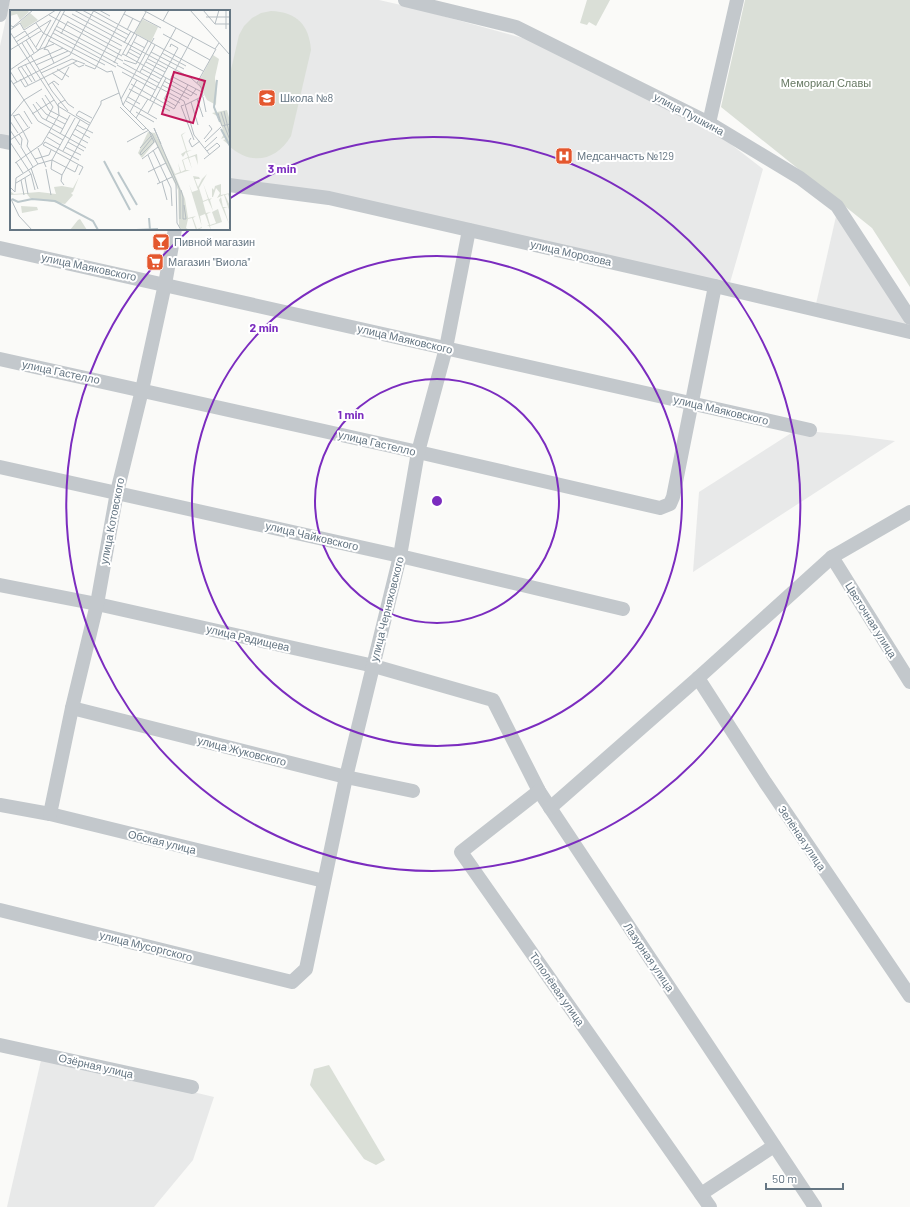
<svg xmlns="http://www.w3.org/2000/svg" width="910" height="1207" font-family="Barlow,sans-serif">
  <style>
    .built { fill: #e8e9e9 }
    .green { fill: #dadfd7 }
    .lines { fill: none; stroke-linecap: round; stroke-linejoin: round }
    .minor { stroke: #c3c8cc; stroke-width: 14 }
    .ring { fill: none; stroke: #7b2cbf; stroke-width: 2 }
    .labels { text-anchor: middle; stroke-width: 4; stroke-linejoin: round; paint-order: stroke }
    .park-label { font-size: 11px; fill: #687a64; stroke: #fff }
    .poi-label { font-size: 11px; fill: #657683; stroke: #fff; text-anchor: start }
    .street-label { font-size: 11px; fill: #657683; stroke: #fff }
    .inset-river { fill: none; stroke: #bbc7cb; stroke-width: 2 }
    .inset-road { fill: none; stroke: #b5bdc2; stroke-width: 1 }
    .view { fill: #c2185b; fill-opacity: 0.15; stroke: #c2185b; stroke-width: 2 }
    .inset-edge { fill: none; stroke: #657683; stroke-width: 2 }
    .centre { fill: #7b2cbf; stroke: #fff; stroke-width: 2 }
    .ring-label { font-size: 12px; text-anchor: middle; font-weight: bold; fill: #7b2cbf; stroke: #fff; stroke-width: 4; stroke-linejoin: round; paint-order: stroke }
  </style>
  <rect width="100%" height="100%" fill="#fafaf8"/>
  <g class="built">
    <polygon points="10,0 379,0 410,7 541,43 664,106 728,142 763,169 729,286 229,184 229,11 11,11 11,137 0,135 0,46"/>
    <polygon points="837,212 893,294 907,327 816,304"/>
    <polygon points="796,430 849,435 895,441 693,572 699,492"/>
    <polygon points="42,1056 214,1097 193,1160 154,1207 7,1207"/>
  </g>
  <g class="green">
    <polygon points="587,0 610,0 596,26 589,22 587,25 580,23"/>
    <polygon points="745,0 910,0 910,287 872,228 721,107"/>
    <path d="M271 11C297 12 309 25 311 50L291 136C276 161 251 166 229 146V78L239 35 244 26 252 18 261 13Z"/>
    <polygon points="329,1065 385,1160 376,1165 364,1159 310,1085 314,1069"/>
  </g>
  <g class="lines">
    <g class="minor">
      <polyline points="405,0 516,27 709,123 800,178 837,206 910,318"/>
      <polyline points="0,15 3,0"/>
      <polyline points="709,123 737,0"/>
      <polyline points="0,141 11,143"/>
      <polyline points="229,185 329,198 715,286 910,332"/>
      <polyline points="0,248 810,430"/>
      <polyline points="0,359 418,452 660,508 670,504 673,497 715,286"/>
      <polyline points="0,467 400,556 623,609"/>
      <polyline points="832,557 910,682"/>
      <polyline points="0,585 97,604 374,666 493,700 539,791 815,1207"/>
      <polyline points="698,678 765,782 910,996"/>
      <polyline points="72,708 346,777 413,791"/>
      <polyline points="539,791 461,852 710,1207"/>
      <polyline points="0,805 50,814 324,881"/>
      <polyline points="550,808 698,678 832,557 910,512"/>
      <polyline points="50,814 72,708 97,604 117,492 142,390 165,284 175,229"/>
      <polyline points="0,910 292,982 306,969 346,777 400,556 418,452 446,348 469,230"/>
      <polyline points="0,1045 192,1087"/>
      <polyline points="701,1194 774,1146"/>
    </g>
  </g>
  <g class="ring">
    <circle cx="437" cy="501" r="122"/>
    <circle cx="437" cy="501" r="245"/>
    <path d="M229 199A367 367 0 1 1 189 230"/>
  </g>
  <defs>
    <symbol id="school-square" viewBox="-11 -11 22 22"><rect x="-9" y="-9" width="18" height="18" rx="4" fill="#e4572e" stroke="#fff"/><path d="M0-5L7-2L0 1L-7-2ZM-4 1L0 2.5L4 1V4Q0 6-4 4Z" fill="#fff"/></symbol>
    <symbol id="hospital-square" viewBox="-11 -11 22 22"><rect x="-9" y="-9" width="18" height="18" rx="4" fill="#e4572e" stroke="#fff"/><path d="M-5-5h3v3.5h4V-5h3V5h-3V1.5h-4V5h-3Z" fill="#fff"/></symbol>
    <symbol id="bar-square" viewBox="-11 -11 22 22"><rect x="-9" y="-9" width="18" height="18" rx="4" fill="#e4572e" stroke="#fff"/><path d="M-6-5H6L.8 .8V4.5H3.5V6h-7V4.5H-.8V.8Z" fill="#fff"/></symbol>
    <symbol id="supermarket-square" viewBox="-11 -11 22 22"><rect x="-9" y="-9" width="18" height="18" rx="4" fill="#e4572e" stroke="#fff"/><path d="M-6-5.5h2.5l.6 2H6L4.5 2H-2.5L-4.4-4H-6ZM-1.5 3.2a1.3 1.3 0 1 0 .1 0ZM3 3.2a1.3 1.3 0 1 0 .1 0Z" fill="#fff"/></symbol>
  </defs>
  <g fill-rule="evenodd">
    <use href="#school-square" x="257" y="88" width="20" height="20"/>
    <use href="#hospital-square" x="554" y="146" width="20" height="20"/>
    <use href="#bar-square" x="151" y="232" width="20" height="20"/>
    <use href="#supermarket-square" x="145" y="252" width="20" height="20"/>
  </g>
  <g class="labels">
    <g class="park-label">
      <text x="826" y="87">Мемориал Славы</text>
    </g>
    <g class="poi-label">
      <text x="280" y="102">Школа №8</text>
      <text x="577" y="160">Медсанчасть №129</text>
      <text x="174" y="246">Пивной магазин</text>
      <text x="168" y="266">Магазин "Виола"</text>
    </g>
    <g class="street-label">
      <text transform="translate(689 114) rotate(28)" y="4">улица Пушкина</text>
      <text transform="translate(571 253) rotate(13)" y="4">улица Морозова</text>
      <text transform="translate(89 267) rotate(12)" y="4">улица Маяковского</text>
      <text transform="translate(405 339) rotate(13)" y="4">улица Маяковского</text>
      <text transform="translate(61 372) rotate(12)" y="4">улица Гастелло</text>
      <text transform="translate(721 410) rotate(13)" y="4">улица Маяковского</text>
      <text transform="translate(377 443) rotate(13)" y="4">улица Гастелло</text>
      <text transform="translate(112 521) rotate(-79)" y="4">улица Котовского</text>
      <text transform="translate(312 536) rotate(13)" y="4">улица Чайковского</text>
      <text transform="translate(387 609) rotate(-76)" y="4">улица Черняховского</text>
      <text transform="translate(871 620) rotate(58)" y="4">Цветочная улица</text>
      <text transform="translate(248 638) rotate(13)" y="4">улица Радищева</text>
      <text transform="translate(242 751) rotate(14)" y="4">улица Жуковского</text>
      <text transform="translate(802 838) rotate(56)" y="4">Зелёная улица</text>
      <text transform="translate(162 842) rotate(14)" y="4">Обская улица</text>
      <text transform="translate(146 946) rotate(14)" y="4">улица Мусоргского</text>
      <text transform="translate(649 957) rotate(56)" y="4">Лазурная улица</text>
      <text transform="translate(557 989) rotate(55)" y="4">Тополёвая улица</text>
      <text transform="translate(96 1066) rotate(13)" y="4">Озёрная улица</text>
    </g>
  </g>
  <g transform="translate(10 10)">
    <rect width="220" height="220" fill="#fafaf8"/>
    <path d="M0 0H17L19 2 10 10 7 4 0 6ZM20 3 28 10 14 19 10 12ZM132 9 148 17 141 32 125 23ZM203 45 209 49 205 67V74L206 69 207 71 206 95 197 90 188 73ZM217 100 220 111V135H219L213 130 216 129V127L211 129 214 124 212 117 207 106 202 103ZM138 122 145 123 165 164 170 162 168 153 171 162 175 160 172 150 178 147 176 142 173 147 171 144 176 141 171 125 172 124 176 122 172 125 177 141 182 140 177 142 179 147 187 144 188 155 185 146 179 148 182 159 178 148 173 150 176 160H180L165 165 175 189 178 208 186 206 183 208 187 219 192 217 179 174 182 182 188 180 183 166 189 167 190 169H185L188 177 192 169 197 164 189 178 193 191 198 189 193 173 199 189 202 188 200 190 203 201 198 190 193 192 196 203 201 202 197 204 200 215 206 213 202 202 208 199 212 212 200 216 201 220 199 216H197L199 215 195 204 190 206 192 218 186 220 182 208 178 209 176 218 179 220H172L169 216 168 180 145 132 132 148 128 143ZM69 167 63 182 61 183 63 185 55 194 20 188 17 184 0 185V181L4 184 29 182 46 184 44 177 52 176 63 178ZM211 174V185L220 183V190L218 184 215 185 220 196V203L218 197 214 198 219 214 209 190 211 187 213 197H218L214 185 207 188 210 183 206 178 203 187H202V178L204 180 205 176ZM11 196 27 197 28 200 12 203ZM70 209 77 220H60L68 210Z" fill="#dadfd7"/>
    <path class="inset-river" d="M207 70 204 97 210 112M211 119 220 136M94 151 120 200M108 162 127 195M2 189 8 192 22 189 45 191 83 211 88 220M139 208 140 220M126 220 148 219"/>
    <path class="inset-road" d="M64 0 117 29M72 0 119 25M82 0 193 61M89 0 100 6M133 0 205 39 209 33M180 0 220 45M193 0 205 14M216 1V19M53 4 112 36M62 4 181 68 191 77 193 86 175 95M114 4 130 12M39 5 112 46M196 7H220M132 8 151 18M153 11 159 0M58 12 110 40M26 13 33 23 95 55M205 14 209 0M205 14H220M0 15 3 17 23 0M46 16 113 51M44 19 108 54M0 20 10 13 14 20M14 20 46 0M117 20 123 8M0 22 48 96 79 115M43 23 106 57M51 24 58 11M153 24 200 50M4 28 15 21 28 41M16 30 24 43M38 30 97 62 102 61M6 32 41 10M124 32 135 38M12 33 20 46M114 33 121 21M26 37 41 10M34 39 38 40 44 53M120 39 131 45M0 40 31 21M28 40 44 34M34 40 55 0M118 42 129 48M141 42 174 59M152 43 176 56M113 44 187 85M112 45 136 2M21 46 42 81 58 101M116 46 127 25M138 49 157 59M114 50 126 54 138 31M136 52 155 62M63 53 69 57 74 55M104 53 111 39M113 53 149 73M15 54 25 71M26 55 58 41M75 55 85 59 116 0M107 55 174 91 184 125 200 145M11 56 22 72M47 59 59 67M132 59 151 69M0 60 29 40 51 0M0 61 7 72M102 61 113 95 142 124 166 174 167 213 171 220M112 62 145 80M130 62 145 35M31 63 62 49 75 54M42 63 52 70 59 57M161 66 192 82M0 69 28 111 76 138M10 69 15 77 67 51M160 70 183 27M154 71 181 86 186 79M42 72 58 94 64 98M187 73 206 39M3 74 60 45 84 0M121 74 164 99 178 75M18 75 8 58 53 38M38 75 44 71 49 75M152 75 179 89M119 79 160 101M158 82 154 89 166 96M35 85 43 97 36 110M118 87 130 94M159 87 170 93M193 87 196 102M32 88 39 100 58 110M111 89 144 28M187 89 193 107M14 90 32 79M140 90 168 38 161 34 160 37M116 91 147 109M26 92 36 104 55 114M181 92 188 115M23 94 32 108 53 119M113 95 127 70M174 95 171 96 184 130M110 97 133 120 136 118M14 101 22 114M214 101 220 126M120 102 166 18M126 102 144 112M211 102 215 115M138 103 156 68M208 103 212 116 220 114M22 104 44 90M3 105 13 121M4 106 9 104 18 117M0 107 14 90M126 108 138 89M0 111 8 123M80 113 66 105 69 101 82 108M67 115 83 123M214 115 220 130M65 119 80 128M0 120 10 135M13 121 18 131 17 136 28 154M139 121 144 132 131 145 130 143 142 128M39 122 53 130M9 124 12 129 11 137 23 157M50 124 60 105M62 124 78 133M37 127 50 135M181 128 179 131 182 137 190 131M194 129 202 119 199 115M0 130 20 117M0 132 21 164 25 180M58 132 74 141M117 132 139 120M195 132 211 117M151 134 144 118 170 180V209M55 137 71 145M28 138 36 157M130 138 141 126M195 138 207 127M143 140 161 178 162 196M53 141 70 110M138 145 150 173M25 149 39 145 41 140M132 149 148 137M194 149 210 136 207 133 197 141M6 152 13 163M5 153 32 134 49 105 48 94 55 90M21 158 28 179M36 159 41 185M138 162 156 153M52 165 41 159 42 150 65 108M69 165 73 157 33 135 35 132 69 150M15 168 18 184M11 170 14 185M152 172 157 190M6 173 21 164M147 174 162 167M54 175 51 171 52 165 91 94V91L109 83M0 177 5 182 6 168 28 154 42 150 65 162 68 155M171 180 173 187V209M0 187 9 206 22 220M173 209H176L174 195"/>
    <path class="view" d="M164 62 195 71 183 113 152 104Z"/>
    <rect width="220" height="220" class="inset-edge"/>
  </g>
  <circle cx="437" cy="501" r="6" class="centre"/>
  <g class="ring-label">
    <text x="282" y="173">3 min</text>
    <text x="264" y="332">2 min</text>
    <text x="351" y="419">1 min</text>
  </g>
  <path d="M766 1183v6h77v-6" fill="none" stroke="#657683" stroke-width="2"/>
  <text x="772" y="1183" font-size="12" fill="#657683" stroke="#ffffff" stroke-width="3" paint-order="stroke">50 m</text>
</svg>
